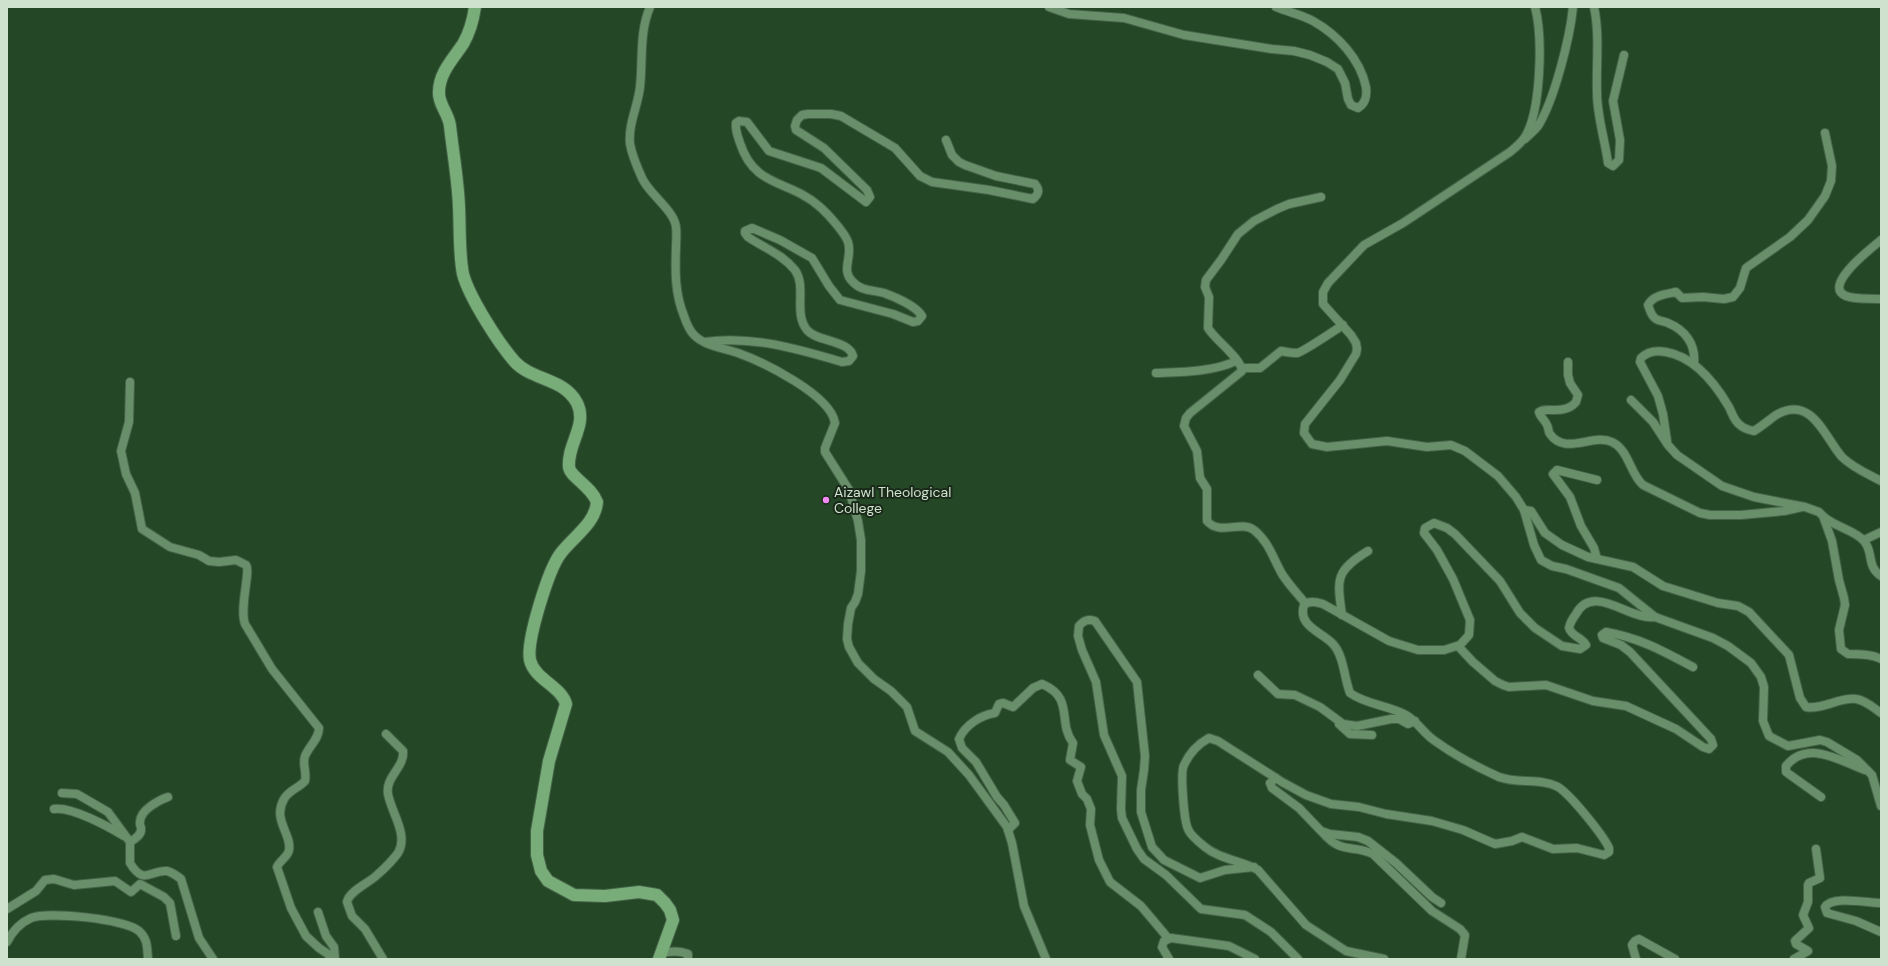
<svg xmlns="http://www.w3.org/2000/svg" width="1888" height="966" font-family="'DM Sans',sans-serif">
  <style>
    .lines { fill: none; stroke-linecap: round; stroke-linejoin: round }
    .minor-casing { stroke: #446347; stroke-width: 10 }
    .highway-casing { stroke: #446347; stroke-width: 14 }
    .minor { stroke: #698f6a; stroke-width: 8 }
    .highway { stroke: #78ad79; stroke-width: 12 }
    .poi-dot { fill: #f08bf6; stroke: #1a291a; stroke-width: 1.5 }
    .labels { text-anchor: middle; stroke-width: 4; stroke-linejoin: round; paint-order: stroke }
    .poi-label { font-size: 14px; fill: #cee2cd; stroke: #1a291a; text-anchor: start }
  </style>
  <rect width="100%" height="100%" fill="#244726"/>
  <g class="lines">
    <defs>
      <g id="minor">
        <path d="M650 7C639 33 643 60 640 87 638 106 628 124 630 144 632 155 637 167 642 178 649 194 674 210 676 227 677 234 676 241 676 248 675 272 675 294 684 316 686 322 689 330 694 335 705 346 723 348 738 353 763 362 831 395 835 423L825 448V452L849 490 858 521 861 540V571L858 594 855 602 851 608 848 624 847 639 849 647 858 663 874 679 891 691 907 707 915 731 948 752 969 775 1007 827 1012 843 1024 906 1046 959"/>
        <path d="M1049 7 1069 14 1124 18 1184 35 1272 49 1294 51 1310 55 1327 62 1338 69 1345 83 1348 99 1351 105 1358 108C1366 103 1367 96 1366 87 1360 59 1338 35 1313 21 1302 15 1288 12 1276 7"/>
        <path d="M1535 7C1543 37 1541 111 1525 137 1521 143 1515 148 1510 152L1403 223 1364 245 1328 283 1323 292V304L1351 335 1356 343 1357 349 1356 354 1340 380 1305 424 1304 433 1312 444 1327 447 1387 441 1427 447 1451 445 1465 451 1498 476 1516 497 1524 510 1534 545 1541 560 1552 566 1566 569 1619 588 1655 617 1713 638 1728 646 1751 663 1761 677 1764 687 1763 721 1769 736 1788 746 1820 740 1827 742 1857 760 1872 775 1881 806"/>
        <path d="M1594 7C1600 35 1596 64 1597 93 1597 116 1605 140 1608 163L1613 166 1619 160 1620 140 1613 101 1624 55"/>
        <path d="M1525 139C1529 135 1534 131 1538 126 1554 101 1570 38 1573 7"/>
        <path d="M1881 240C1873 247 1821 286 1846 296 1856 300 1871 298 1881 299"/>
        <path d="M705 342C751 335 798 349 842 362L849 361 853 356C849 340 817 342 807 330 793 313 807 287 795 270 782 254 764 248 748 237L745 233V231L752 228 780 240 812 258 829 286 840 300 893 314 913 322 918 321 922 316C916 306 895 297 884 293 873 290 861 291 853 282 840 270 853 257 848 242 845 233 828 214 820 207 789 179 755 189 740 143 738 137 735 130 736 123L739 121 747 122 769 151 821 168 866 202 870 197 867 190 824 148 796 130 795 126 797 120 802 115 808 114H831L841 116 895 148 920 176 932 182 989 190 1033 199C1039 194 1040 190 1035 184L996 176 965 165 959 162 952 155 946 140"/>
        <path d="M1568 362V375L1570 383 1578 395 1576 402C1564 416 1546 406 1539 412 1540 417 1545 420 1547 425 1549 428 1548 432 1550 434 1565 456 1593 433 1612 442 1629 450 1630 474 1643 485L1700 513 1710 515H1741L1784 511 1802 507"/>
        <path d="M1694 364C1696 344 1685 330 1668 323 1664 321 1659 321 1656 319 1651 316 1650 310 1648 305 1653 295 1667 294 1676 292L1682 298 1703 297 1724 299 1733 297 1740 288 1746 268 1790 237 1808 220 1825 196 1831 181 1832 166 1825 133"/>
        <path d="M1242 368H1260L1281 351C1286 352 1292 353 1297 353 1303 352 1335 330 1343 325"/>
        <path d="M1156 373C1181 372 1213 372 1236 361"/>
        <path d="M130 382 129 422 121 451 126 474 135 493 142 529 170 547 199 555 209 561 219 562 236 560 246 565C251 571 239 608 245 624L272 669 319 728C319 739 309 746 305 756 302 764 307 772 305 781 299 788 289 790 284 799 272 820 292 834 289 850 288 857 280 860 277 867L291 908 306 936 319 948 328 954 331 959"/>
        <path d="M1631 400 1653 422 1668 445 1677 455 1722 486 1754 497 1805 507 1819 512 1823 516 1832 541 1839 580 1844 598 1845 605 1839 630 1841 649 1848 654C1858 654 1872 654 1881 659"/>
        <path d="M1667 441 1663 414 1658 396 1640 362 1641 358C1648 351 1656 350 1666 352 1695 357 1715 383 1729 407 1732 413 1734 421 1740 425 1744 429 1749 430 1754 431 1762 426 1769 420 1776 415 1812 394 1825 438 1842 457 1853 468 1868 474 1881 481"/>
        <polyline points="1597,480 1557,470 1553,474 1570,497 1581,526 1594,548 1597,559"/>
        <path d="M1524 510 1531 511 1545 533 1562 545 1588 557 1633 567 1663 586 1718 603 1738 606 1749 612 1789 655 1800 698 1806 707C1823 710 1839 697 1856 699 1865 700 1874 708 1881 713"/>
        <path d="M1824 517C1835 527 1855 530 1864 541 1874 552 1866 566 1881 576"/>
        <polyline points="1864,540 1881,532"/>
        <path d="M1305 603C1297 593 1289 585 1282 574 1273 558 1269 542 1254 530 1240 520 1220 536 1207 521V489L1200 478 1197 451 1184 426 1186 418 1190 413 1242 371C1241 358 1215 340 1208 328L1209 297 1205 287 1206 280 1221 260 1238 234 1254 221 1277 209 1289 204 1321 197"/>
        <path d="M1342 615C1337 579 1335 571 1368 551"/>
        <path d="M1458 646 1473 662 1495 681 1503 685 1509 687 1546 685 1593 701 1626 706 1676 729 1703 747 1709 749 1713 745 1711 739 1630 652 1621 645 1603 638 1602 635 1606 632C1640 638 1663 651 1693 667"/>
        <polyline points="1258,675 1278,694 1295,695 1320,707 1343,724 1357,726 1391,719 1399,719 1408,724 1415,721"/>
        <polyline points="1339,724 1350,734 1372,735"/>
        <polyline points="1276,778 1270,783 1272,788 1299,808 1321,831 1330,834 1358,837 1368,841 1396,863 1432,897 1441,903"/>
        <path d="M62 793 77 794 108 812 130 842V863C144 886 150 870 167 871 172 872 177 876 181 879L199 938 213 959"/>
        <path d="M1821 797 1786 772V766C1808 739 1840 761 1865 770"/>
        <path d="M54 809C71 806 109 827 124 836"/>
        <path d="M1008 830 1015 823 1004 805 997 797 976 762 962 748 959 739C965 725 981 715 995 713L999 704 1003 703 1013 707 1033 688 1042 684C1075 698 1057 722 1073 743L1070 760 1081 767 1077 781 1082 794 1087 799 1091 809 1090 825 1099 860 1110 882 1141 906 1168 938"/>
        <path d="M1323 833C1342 855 1353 844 1373 854L1432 911 1460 929 1465 935 1461 959"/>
        <path d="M130 842C135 839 142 835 141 828 141 827 139 823 140 822 140 810 159 800 168 797"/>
        <path d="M1254 867 1225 870 1200 878 1164 860 1152 847 1141 812V790L1144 770 1145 756 1137 682 1095 621C1088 619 1084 620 1079 626L1078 636 1082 650 1096 682 1104 735 1122 776 1121 809 1122 818 1137 849 1144 859 1166 875 1201 909 1245 915 1271 932 1298 959"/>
        <path d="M1881 903C1868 903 1832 895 1825 907L1827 913 1856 921 1881 932"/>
        <polyline points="7,909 36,891 45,880 54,879 74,885 115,881 131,892 140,884 164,897 170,903 176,936"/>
        <polyline points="318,912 326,936 334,947 335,959"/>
        <path d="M7 942C12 932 20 923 31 918 48 911 125 919 139 931 148 939 147 948 148 959"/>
        <path d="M661 953C670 951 679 950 688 954V959"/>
        <path d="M383 959 365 929 352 916 347 902C349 891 369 883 377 875 384 869 392 861 398 853 409 835 391 812 388 794 385 777 405 767 403 751L386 734"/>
        <polyline points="1169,959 1162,947 1164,941 1171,938 1229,946 1255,959"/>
        <path d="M1384 959 1346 951 1306 925 1258 870C1241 860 1221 860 1205 847 1200 843 1190 835 1188 829 1184 821 1180 772 1184 765 1189 754 1198 744 1209 738L1218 741 1282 782 1306 795 1331 804 1359 807 1386 814 1432 821 1463 830 1495 844 1512 841 1522 837 1553 849 1577 848 1604 855 1609 852V848C1603 835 1568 791 1556 786 1540 778 1517 784 1499 777 1479 768 1453 754 1435 741 1424 734 1418 722 1406 715 1388 705 1367 705 1350 693 1344 678 1344 656 1333 644 1322 632 1297 626 1304 605 1309 600 1317 602 1323 604L1389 641 1418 650H1444L1460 645 1469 635 1470 620 1453 579 1437 550 1424 533 1425 528 1434 523 1447 528 1455 534 1500 581 1520 613 1535 628 1562 646 1580 649 1586 645C1582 637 1572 637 1569 628 1570 623 1573 618 1576 614 1593 582 1630 621 1655 617"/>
        <polyline points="1636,959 1632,945 1635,941 1639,939 1675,959"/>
        <polyline points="1794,959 1808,951 1796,944 1795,941 1809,928 1803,915 1808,902 1808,885 1809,883 1820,878 1816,849"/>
      </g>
      <path id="highway" d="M475 7C473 21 470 32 463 44 453 59 439 73 439 92 438 104 449 114 450 126 453 153 458 180 459 207 460 227 459 255 463 274 469 297 499 344 515 362 533 381 564 378 577 403 588 425 567 444 569 467 570 477 591 486 597 502 595 524 574 536 561 553 549 568 526 641 530 660 534 679 562 687 566 704L549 761 537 831V855L541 871 548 881 574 895 605 896 639 892 657 895 665 903 670 910 673 920 659 959"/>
    </defs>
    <use href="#minor" class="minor-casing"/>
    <use href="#highway" class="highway-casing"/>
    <use href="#minor" class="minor"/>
    <use href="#highway" class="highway"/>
  </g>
  <circle class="poi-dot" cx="826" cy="500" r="4"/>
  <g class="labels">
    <g class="poi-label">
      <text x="834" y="497">Aizawl Theological<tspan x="834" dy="16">College</tspan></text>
    </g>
  </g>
  <rect width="1888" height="966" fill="none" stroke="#cee2cd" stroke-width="16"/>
</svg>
